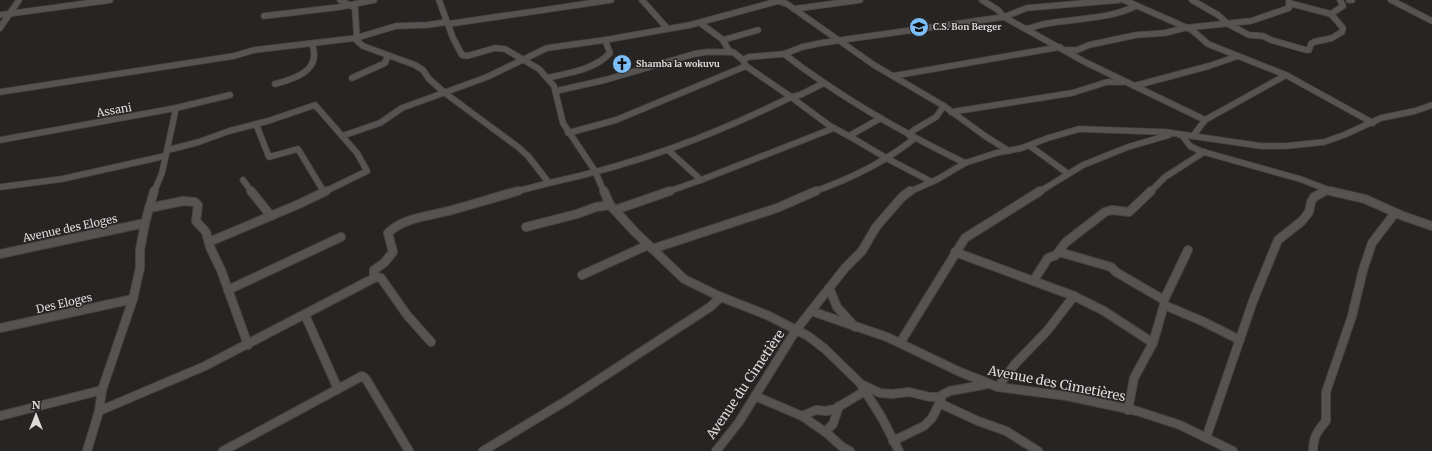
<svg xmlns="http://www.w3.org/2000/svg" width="1432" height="451" font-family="Merriweather,serif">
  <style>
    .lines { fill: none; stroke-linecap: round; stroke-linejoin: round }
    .minor-far1-casing { stroke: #464443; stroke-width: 7 }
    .minor-casing { stroke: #464443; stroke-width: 10 }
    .minor-far1 { stroke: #565352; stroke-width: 5.5 }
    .minor { stroke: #565352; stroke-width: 8 }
    .labels { text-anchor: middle; stroke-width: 3; stroke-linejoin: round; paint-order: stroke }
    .far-poi-label { font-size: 9px; font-weight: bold; fill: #dedcdb; stroke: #272524; text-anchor: start }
    .street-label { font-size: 11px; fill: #dedcdb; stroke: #272524 }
    .near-street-label { font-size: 13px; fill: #dedcdb; stroke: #272524 }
  </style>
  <rect width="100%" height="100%" fill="#272524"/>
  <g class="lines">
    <defs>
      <g id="minor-far1">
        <path d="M340 0 355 8 357 41 363 46 415 65 423 70 429 79 445 93 518 147 528 156 549 183C637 164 710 137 791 97L746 66 743 60 748 57 784 54 802 47 821 43 1004 17 1027 8 1119 0"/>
        <polyline points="439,0 453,38 462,55 467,56 495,48 505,49 539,69 554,86 563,123 595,171 604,192"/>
        <polyline points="642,0 667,28"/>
        <polyline points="982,0 998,10 1004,17 1085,62 1205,120"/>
        <polyline points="1124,0 1192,30 1208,44 1286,75 1373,123"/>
        <polyline points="1192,0 1218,15 1228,24 1249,35 1263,36 1271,40 1306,50 1309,50 1311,44 1314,42 1332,38 1342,32 1343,28 1331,14 1343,6 1340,0"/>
        <polyline points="1349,0 1352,0"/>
        <polyline points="1391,0 1432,21"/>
        <polyline points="1289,3 1331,14"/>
        <polyline points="794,9 860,0"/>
        <polyline points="0,15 110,0"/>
        <polyline points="264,16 340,7 374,0"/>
        <polyline points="700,23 722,39 730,52"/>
        <polyline points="448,24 611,0"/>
        <polyline points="0,28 19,0"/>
        <path d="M1026 29C1034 27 1042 24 1050 23 1080 18 1109 19 1136 6"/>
        <polyline points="723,40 758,30"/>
        <polyline points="1064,50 1077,50 1089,45 1136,35 1165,33 1184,28 1251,21 1289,8 1289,0"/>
        <path d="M784 54C840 97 901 132 965 163"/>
        <polyline points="893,76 1060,47"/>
        <polyline points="352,78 385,63 388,55"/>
        <path d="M547 78C568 73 594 70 610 53L605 40"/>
        <path d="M275 84C294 79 322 71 312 44"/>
        <polyline points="1134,86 1209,66 1238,56"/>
        <polyline points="556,91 605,80 694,54 707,52 733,52 743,60"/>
        <polyline points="0,92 234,56 254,50 356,38 396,26 427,25 447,22"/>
        <polyline points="791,97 830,126 849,136 881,118"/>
        <polyline points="791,97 800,95 824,83"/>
        <polyline points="951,112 1072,93 1107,82 1123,82"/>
        <polyline points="256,124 269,157 298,149 324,192"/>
        <polyline points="568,133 616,120 746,66"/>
        <polyline points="909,135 914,130 936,117 944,106"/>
        <polyline points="1180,135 1182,135 1190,146 1200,151 1300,179 1334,192"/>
        <polyline points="342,136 380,123 402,108 487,77 547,48 605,40 690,25 778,1 787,4 874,65 944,106 985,136 1009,151"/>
        <polyline points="849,136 888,159 932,182"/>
        <polyline points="1193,136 1205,120 1286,75"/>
        <polyline points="0,140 176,108 230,95"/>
        <polyline points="1030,146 1067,173"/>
        <polyline points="168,150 199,142 229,131 268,121 315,105 357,153 367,171 324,192"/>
        <polyline points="243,180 252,192"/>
        <polyline points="701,180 834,128"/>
        <polyline points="0,187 62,179 165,156"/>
        <polyline points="154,192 162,173 176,108"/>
        <polyline points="514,192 549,183"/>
        <polyline points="667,192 701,180 668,150"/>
        <path d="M813 192C850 179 884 163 915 138"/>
        <polyline points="909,192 938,179 965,163 996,153 1022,148 1048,138 1079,129 1165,132 1261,146 1286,146 1324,142 1344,135 1381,118 1415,111 1432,105"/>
        <polyline points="1039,192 1083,165 1128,147 1169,135"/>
        <polyline points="1150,192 1165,177 1204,152"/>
        <polyline points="1323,192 1326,190"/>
      </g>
      <g id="minor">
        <polyline points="251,191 271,216"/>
        <polyline points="604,191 610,205 635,232 684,279 721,297 767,315 808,336 825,349 860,383 882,418 899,451"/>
        <polyline points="1330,191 1365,199 1403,216 1432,226"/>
        <polyline points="149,208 183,201 195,202 198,205 196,221 206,232 210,247 221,270 248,345"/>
        <polyline points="615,210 670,191"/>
        <polyline points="526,227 577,214 596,207 610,205"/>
        <polyline points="209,242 299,204 326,191"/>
        <polyline points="652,249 777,208 816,191"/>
        <polyline points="955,252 1074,296 1104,311 1153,343"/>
        <polyline points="1059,252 1111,267 1116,272 1164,300"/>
        <polyline points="0,254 145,223"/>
        <polyline points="582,275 648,245"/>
        <path d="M374 277V270L384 263 393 252 388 233C404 217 431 216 452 210 474 204 496 197 518 191"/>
        <polyline points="1034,280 1048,258 1056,255 1066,242 1105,212 1112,210 1129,212 1151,191"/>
        <polyline points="829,288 837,307 855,327"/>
        <polyline points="228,290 341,237"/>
        <polyline points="1164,305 1202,321 1240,340"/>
        <polyline points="811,311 887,337 960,372 998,387 1067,396 1137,411 1180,425 1233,451"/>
        <polyline points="305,315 338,389"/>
        <polyline points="0,328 133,299"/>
        <polyline points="900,343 965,238 1040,191"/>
        <polyline points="863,385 880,393 892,394 909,392 930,397 938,397 950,391 988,384"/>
        <polyline points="998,387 1015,364 1047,331 1074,296"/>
        <polyline points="755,396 802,416 816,410 826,411 835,409 865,391"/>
        <polyline points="939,403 978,421 1006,431 1038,451"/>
        <polyline points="1128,410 1134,378 1153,343 1164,305 1164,300 1188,250"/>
        <polyline points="99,411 205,366 376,277 381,278 407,315 431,342"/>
        <polyline points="0,416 102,390"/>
        <polyline points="802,416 828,434 841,446 850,451"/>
        <polyline points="825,432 833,424 839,406"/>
        <polyline points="1206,438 1253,301 1278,240 1302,221 1309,212 1311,202 1314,197 1325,191"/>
        <polyline points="893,441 924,426 932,418 941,400"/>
        <polyline points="87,451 99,411 102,390 133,299 140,268 140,250 145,223 154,191"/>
        <polyline points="223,451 362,376 366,379 409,451"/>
        <polyline points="483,451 569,399 710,307 721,297"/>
        <polyline points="716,451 739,422 796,330 845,268 862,251 876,227 902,197 910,191"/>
        <path d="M1313 451C1313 438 1317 431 1326 421V392L1352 316 1363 270 1372 243 1395 213"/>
      </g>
    </defs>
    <use href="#minor-far1" class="minor-far1-casing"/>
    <use href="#minor" class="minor-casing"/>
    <use href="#minor-far1" class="minor-far1"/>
    <use href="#minor" class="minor"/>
  </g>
  <defs>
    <symbol id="school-disc" viewBox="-11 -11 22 22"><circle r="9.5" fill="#7bbef8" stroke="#272524"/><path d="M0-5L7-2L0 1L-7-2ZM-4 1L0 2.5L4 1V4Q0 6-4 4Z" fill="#111"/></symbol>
    <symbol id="church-disc" viewBox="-11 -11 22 22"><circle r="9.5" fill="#7bbef8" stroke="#272524"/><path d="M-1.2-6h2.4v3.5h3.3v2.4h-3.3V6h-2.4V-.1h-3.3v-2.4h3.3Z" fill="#111"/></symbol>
  </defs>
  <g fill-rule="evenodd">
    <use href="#school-disc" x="908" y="16" width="22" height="22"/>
    <use href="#church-disc" x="611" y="53" width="22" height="22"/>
  </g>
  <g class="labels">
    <g class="far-poi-label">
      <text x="933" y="30">C.S. Bon Berger</text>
      <text x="636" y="67">Shamba la wokuvu</text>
    </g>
    <g class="street-label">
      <text transform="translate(114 110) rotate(-10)" y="4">Assani</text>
      <text transform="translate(70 228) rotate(-12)" y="4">Avenue des Eloges</text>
      <text transform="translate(64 303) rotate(-13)" y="4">Des Eloges</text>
    </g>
    <g class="near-street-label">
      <text transform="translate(1057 383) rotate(11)" y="5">Avenue des Cimetières</text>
      <text transform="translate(745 384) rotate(-56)" y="5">Avenue du Cimetière</text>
    </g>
  </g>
  <g transform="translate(36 415)" stroke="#272524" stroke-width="3" paint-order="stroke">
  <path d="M0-3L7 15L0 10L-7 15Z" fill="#dedcdb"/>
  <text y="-6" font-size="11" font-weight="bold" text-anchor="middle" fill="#dedcdb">N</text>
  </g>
</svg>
